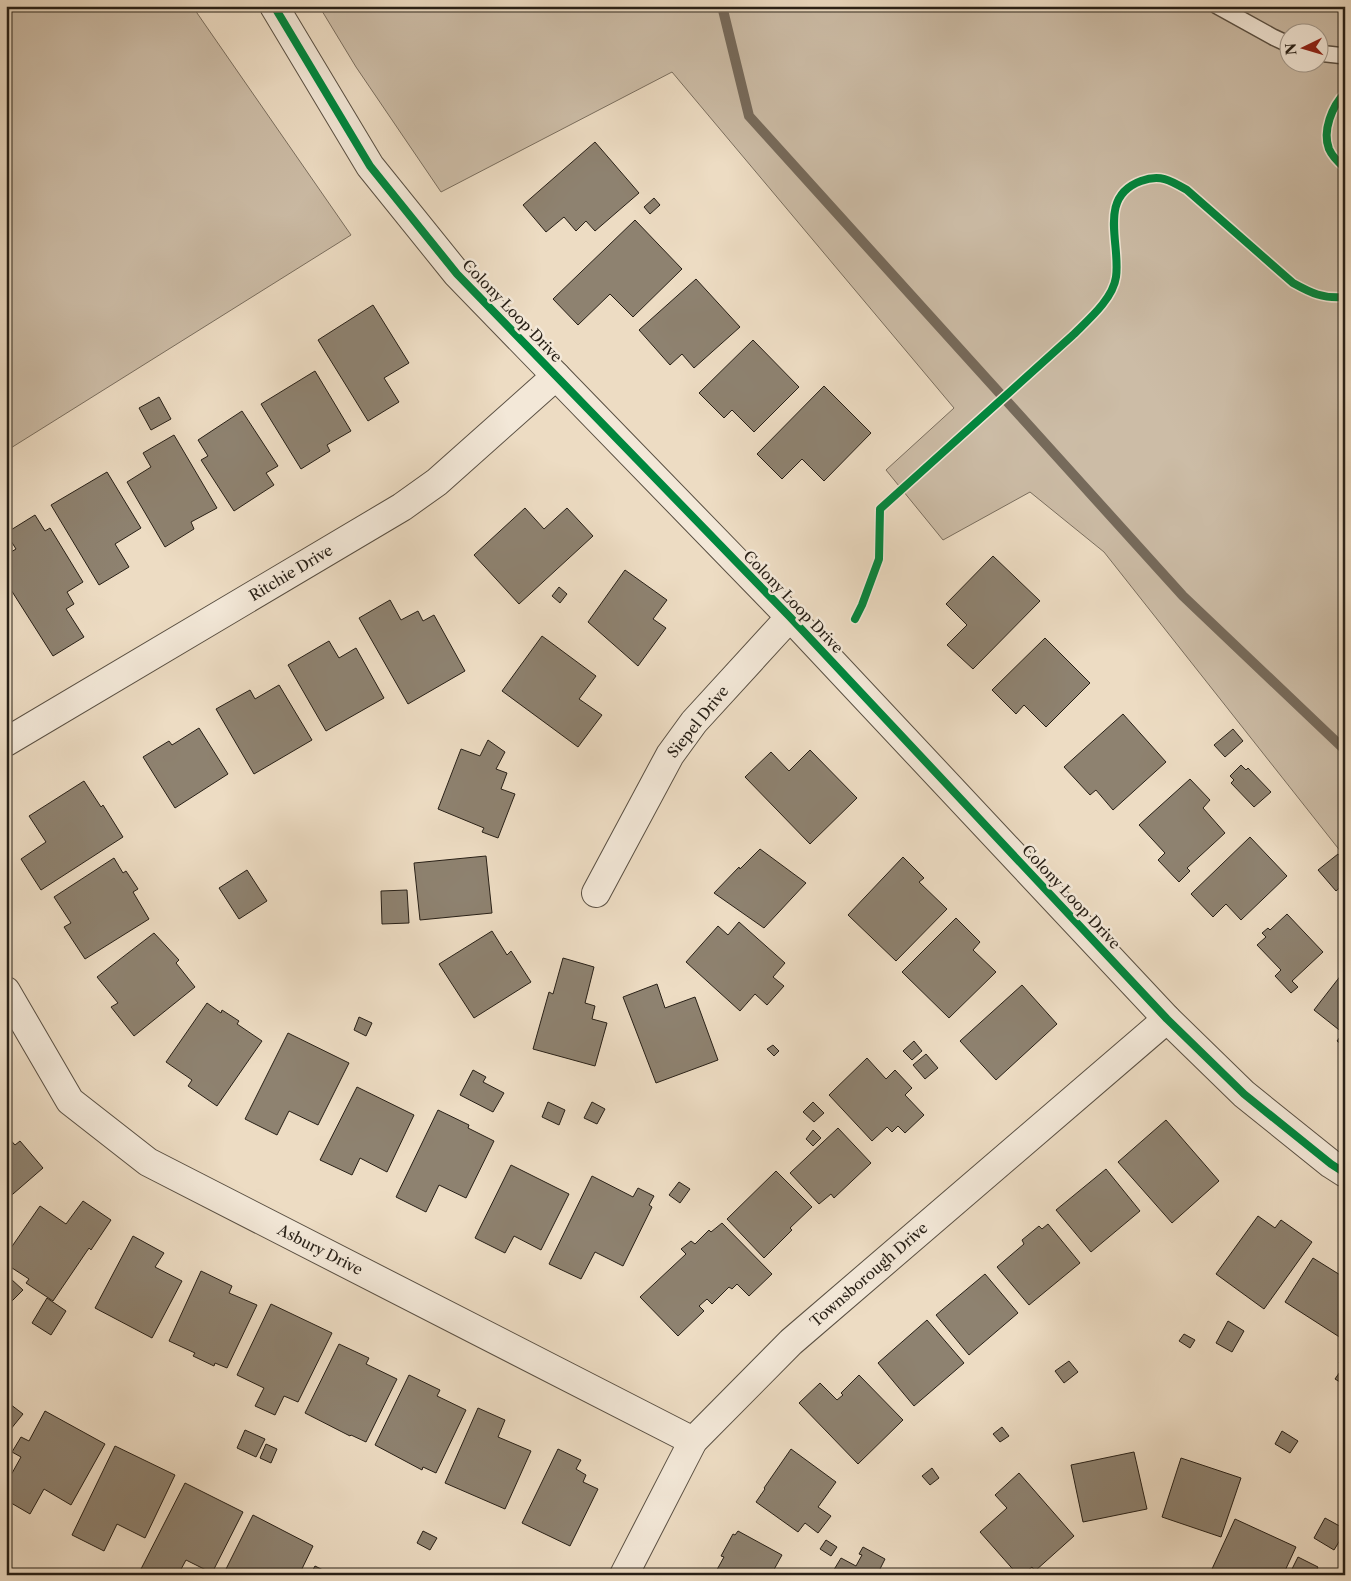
<svg xmlns="http://www.w3.org/2000/svg" width="1351" height="1581" font-family="'Libre Caslon Text',serif">
  <style>
    .green { fill: #ccbca6; stroke: #7a6e5e; fill-rule: evenodd }
    .lines { fill: none; stroke-linecap: round; stroke-linejoin: round }
    .stream { stroke: #766a5b; stroke-width: 10 }
    .building { fill: #8e8270; stroke: #282017 }
    .service-casing { stroke: #594f42; stroke-width: 18 }
    .minor-casing { stroke: #594f42; stroke-width: 30 }
    .service { stroke: #f3e8d8; stroke-width: 15 }
    .minor { stroke: #f3e8d8; stroke-width: 28 }
    .cycleway-casing { stroke: #f3e8d8; stroke-width: 11 }
    .cycleway { stroke: #00873e; stroke-width: 8 }
    .labels { text-anchor: middle; stroke-width: 5; stroke-linejoin: round; paint-order: stroke }
    .street-label { font-size: 15px; fill: #282017; stroke: #f3e8d8 }
  </style>
  <rect width="100%" height="100%" fill="#eddcc3"/>
  <filter id="stains"><feTurbulence type="fractalNoise" baseFrequency=".004" numOctaves="4"/><feColorMatrix values="0 0 0 0 .2 0 0 0 0 .09 0 0 0 0 .02 0 0 0 .5 -.17"/></filter>
  <radialGradient id="worn" r=".72"><stop offset=".6" stop-color="#630" stop-opacity="0"/><stop offset="1" stop-color="#630" stop-opacity=".3"/></radialGradient>
  <g class="green">
    <polygon points="6,6 194,6 197,13 351,235 6,451"/>
    <path d="M319 6H1345V857L1104 552 1030 492 943 540 886 470 954 408 672 72 441 192 356 67ZM1288 32H1318V62H1288Z"/>
  </g>
  <g class="lines">
    <polyline class="stream" points="722,6 749,116 1183,596 1345,750"/>
  </g>
  <g class="building">
    <polygon points="595,142 639,193 595,231 586,221 576,231 564,217 546,232 523,205"/>
    <polygon points="654,198 660,205 650,214 644,207"/>
    <polygon points="635,220 682,269 633,317 610,294 578,325 553,299"/>
    <polygon points="696,279 740,327 694,368 682,354 670,365 639,330"/>
    <polygon points="373,305 409,363 384,378 399,402 368,421 318,340"/>
    <polygon points="753,340 799,387 754,432 732,410 724,418 699,393"/>
    <polygon points="315,371 351,431 327,445 330,451 301,469 261,404"/>
    <polygon points="824,386 871,433 824,481 802,459 782,479 757,454"/>
    <polygon points="159,397 171,419 151,430 139,408"/>
    <polygon points="242,411 278,466 266,473 274,485 234,511 201,460 208,456 198,440"/>
    <polygon points="174,435 217,508 191,522 194,529 165,547 127,482 151,467 143,453"/>
    <polygon points="107,472 141,528 115,544 129,567 99,585 51,505"/>
    <polygon points="525,508 544,529 567,508 593,536 519,604 474,555"/>
    <polygon points="35,515 45,531 50,528 83,582 67,592 74,604 66,609 84,637 53,656 6,582 6,555 16,549 6,533"/>
    <polygon points="993,556 1040,601 973,669 947,645 967,625 946,604"/>
    <polygon points="625,570 667,600 653,619 666,628 638,666 588,622"/>
    <polygon points="559,587 567,594 560,603 552,596"/>
    <polygon points="390,600 401,620 418,611 423,621 434,615 465,671 408,704 359,618"/>
    <polygon points="542,636 596,676 579,699 602,715 578,747 502,691"/>
    <polygon points="1045,638 1090,683 1046,727 1024,705 1016,714 992,690"/>
    <polygon points="329,641 339,658 356,648 384,698 326,731 288,665"/>
    <polygon points="279,685 312,740 254,774 216,709 250,690 255,699"/>
    <polygon points="1123,714 1166,762 1113,810 1096,790 1090,795 1064,767"/>
    <polygon points="199,728 228,774 175,808 143,757 169,741 172,745"/>
    <polygon points="1233,729 1243,741 1225,757 1214,745"/>
    <polygon points="488,740 505,752 496,769 507,773 501,789 515,794 498,838 482,832 484,828 438,809 461,749 480,756"/>
    <polygon points="810,750 857,798 810,844 745,777 771,752 789,771"/>
    <polygon points="1241,765 1246,770 1248,768 1271,792 1254,807 1231,783 1234,780 1230,776"/>
    <polygon points="1190,779 1210,800 1203,808 1225,833 1187,868 1190,871 1179,882 1158,860 1165,853 1139,825"/>
    <polygon points="84,781 101,807 103,805 123,837 41,890 21,859 46,842 29,816"/>
    <polygon points="1250,837 1287,876 1241,920 1226,904 1213,917 1191,894"/>
    <polygon points="760,849 806,883 764,928 714,893 739,867 740,869"/>
    <polygon points="1338,854 1345,862 1345,883 1336,891 1318,870"/>
    <polygon points="486,856 492,913 420,920 414,863"/>
    <polygon points="903,857 924,878 919,882 947,909 896,961 848,915"/>
    <polygon points="114,858 123,873 126,871 138,889 133,892 149,919 85,959 64,927 71,923 54,897"/>
    <polygon points="247,870 267,901 239,919 219,888"/>
    <polygon points="407,890 409,923 382,924 381,891"/>
    <polygon points="1287,914 1323,952 1292,981 1298,987 1291,993 1275,976 1281,970 1257,945 1266,937 1262,933 1268,928 1270,930"/>
    <polygon points="956,918 980,942 973,950 996,972 949,1018 902,972"/>
    <polygon points="739,922 785,963 773,977 784,986 767,1005 755,994 740,1011 686,962 718,926 728,935"/>
    <polygon points="492,931 507,955 511,951 531,982 474,1018 439,964"/>
    <polygon points="154,933 179,960 176,963 195,987 134,1036 111,1007 118,1003 97,977"/>
    <polygon points="563,958 594,967 585,1003 595,1006 592,1019 607,1023 595,1066 533,1049 549,992 553,994"/>
    <polygon points="1345,970 1345,1047 1337,1041 1343,1033 1314,1010"/>
    <polygon points="657,984 665,1008 695,997 718,1060 656,1083 623,997"/>
    <polygon points="1022,985 1057,1024 996,1080 960,1041"/>
    <polygon points="207,1003 221,1013 222,1010 239,1021 237,1024 262,1041 217,1106 188,1086 192,1080 166,1062"/>
    <polygon points="359,1017 372,1023 366,1036 354,1030"/>
    <polygon points="288,1033 349,1063 318,1125 289,1111 277,1135 245,1119"/>
    <polygon points="914,1041 922,1051 912,1060 903,1051"/>
    <polygon points="773,1045 779,1051 774,1056 767,1049"/>
    <polygon points="926,1054 938,1068 925,1079 913,1065"/>
    <polygon points="867,1058 886,1079 895,1070 912,1088 905,1095 924,1115 905,1133 898,1126 892,1132 887,1127 872,1141 829,1095"/>
    <polygon points="473,1070 486,1077 483,1082 504,1093 493,1112 460,1095"/>
    <polygon points="357,1087 414,1115 387,1172 360,1158 352,1175 320,1160"/>
    <polygon points="548,1102 565,1110 559,1125 542,1117"/>
    <polygon points="592,1102 605,1109 597,1124 584,1118"/>
    <polygon points="813,1102 824,1113 814,1122 803,1112"/>
    <polygon points="438,1110 469,1125 468,1128 494,1141 466,1198 439,1185 426,1212 396,1197"/>
    <polygon points="1166,1120 1219,1181 1172,1223 1118,1162"/>
    <polygon points="838,1128 871,1163 834,1198 831,1194 819,1204 790,1173"/>
    <polygon points="813,1130 821,1138 813,1146 806,1139"/>
    <polygon points="6,1135 15,1145 20,1141 43,1168 6,1200"/>
    <polygon points="511,1165 569,1194 541,1250 514,1236 505,1253 475,1238"/>
    <polygon points="1106,1169 1140,1211 1091,1252 1056,1210"/>
    <polygon points="776,1171 812,1207 790,1228 792,1230 764,1258 727,1219"/>
    <polygon points="592,1176 633,1197 638,1188 654,1196 649,1205 652,1207 623,1266 595,1252 581,1279 549,1264"/>
    <polygon points="679,1182 690,1189 680,1203 669,1195"/>
    <polygon points="83,1201 111,1220 91,1250 89,1248 53,1301 26,1283 29,1279 6,1264 6,1255 40,1206 66,1224"/>
    <polygon points="1258,1216 1275,1228 1281,1220 1312,1242 1264,1309 1216,1274"/>
    <polygon points="722,1223 772,1274 749,1296 737,1284 732,1289 729,1287 712,1304 707,1299 699,1306 704,1311 678,1336 640,1297 686,1254 681,1249 691,1241 695,1244 709,1230 711,1232"/>
    <polygon points="1048,1224 1080,1263 1029,1305 997,1267 1024,1244 1022,1240 1039,1226 1042,1229"/>
    <polygon points="133,1236 164,1253 155,1267 182,1281 152,1338 95,1308"/>
    <polygon points="1313,1258 1345,1278 1345,1332 1341,1338 1285,1302"/>
    <polygon points="201,1271 232,1286 229,1293 257,1305 227,1368 215,1363 214,1366 193,1356 195,1353 169,1341"/>
    <polygon points="985,1274 1018,1313 969,1355 936,1315"/>
    <polygon points="11,1279 23,1290 11,1302 6,1296 6,1284"/>
    <polygon points="47,1298 66,1311 51,1335 32,1323"/>
    <polygon points="271,1304 332,1333 298,1402 284,1396 275,1415 255,1406 264,1388 237,1375"/>
    <polygon points="927,1320 964,1363 914,1406 878,1363"/>
    <polygon points="1228,1321 1244,1331 1232,1352 1216,1343"/>
    <polygon points="1184,1334 1195,1340 1190,1348 1179,1341"/>
    <polygon points="339,1344 369,1358 366,1364 397,1379 366,1442 351,1435 350,1436 305,1413"/>
    <polygon points="1345,1355 1345,1385 1335,1379 1344,1366 1339,1363"/>
    <polygon points="1069,1361 1078,1372 1064,1383 1055,1371"/>
    <polygon points="409,1375 440,1390 437,1396 466,1410 436,1473 423,1467 422,1470 375,1445"/>
    <polygon points="859,1375 903,1420 858,1464 799,1403 820,1383 837,1400 843,1395 841,1393"/>
    <polygon points="6,1401 23,1414 6,1435"/>
    <polygon points="478,1408 505,1420 498,1437 531,1451 505,1509 445,1483"/>
    <polygon points="45,1411 105,1444 71,1505 44,1489 30,1514 6,1500 6,1484 21,1457 12,1452 21,1437 29,1441"/>
    <polygon points="1002,1427 1009,1436 1000,1442 993,1434"/>
    <polygon points="245,1430 265,1439 256,1457 237,1448"/>
    <polygon points="1282,1431 1298,1441 1290,1453 1275,1444"/>
    <polygon points="266,1444 277,1449 271,1463 260,1458"/>
    <polygon points="115,1446 175,1475 145,1538 117,1524 104,1551 72,1535"/>
    <polygon points="558,1449 581,1460 576,1469 586,1475 583,1482 598,1489 570,1546 522,1523"/>
    <polygon points="791,1449 836,1482 818,1507 831,1516 818,1533 805,1523 798,1532 756,1502 765,1489 764,1488"/>
    <polygon points="1134,1452 1147,1509 1083,1522 1071,1465"/>
    <polygon points="1181,1458 1241,1478 1221,1537 1162,1517"/>
    <polygon points="932,1468 939,1478 930,1485 922,1476"/>
    <polygon points="1019,1473 1074,1536 1035,1571 1032,1567 1022,1575 1018,1575 980,1532 1007,1508 995,1495"/>
    <polygon points="185,1483 243,1512 212,1573 186,1560 178,1575 152,1575 141,1569"/>
    <polygon points="253,1515 313,1546 299,1575 223,1575"/>
    <polygon points="1325,1518 1345,1529 1345,1532 1334,1550 1314,1538"/>
    <polygon points="1235,1519 1296,1547 1283,1575 1224,1575 1212,1569"/>
    <polygon points="423,1531 437,1538 430,1550 417,1543"/>
    <polygon points="738,1531 782,1555 771,1575 714,1575 724,1557 721,1556 733,1534 735,1535"/>
    <polygon points="826,1540 837,1547 831,1556 820,1549"/>
    <polygon points="863,1547 885,1559 877,1575 834,1575 832,1573 841,1558 856,1566 862,1555 859,1554"/>
    <polygon points="1298,1557 1318,1567 1314,1575 1289,1575"/>
    <polygon points="315,1566 333,1575 310,1575"/>
  </g>
  <g class="lines">
    <defs>
      <g id="service">
        <polyline points="1217,6 1273,37 1288,44"/>
        <polyline points="1318,53 1345,56"/>
      </g>
      <g id="minor">
        <polyline points="274,6 370,166 457,274 790,617 1167,1019 1244,1094 1331,1164 1345,1173"/>
        <polyline points="6,742 402,507 437,482 556,376"/>
        <polyline points="596,893 670,755 694,722 790,617"/>
        <polyline points="6,991 70,1101 148,1162 693,1441"/>
        <polyline points="624,1575 693,1441 791,1342 1167,1019"/>
      </g>
    </defs>
    <use href="#service" class="service-casing"/>
    <use href="#minor" class="minor-casing"/>
    <use href="#service" class="service"/>
    <use href="#minor" class="minor"/>
    <defs>
      <g id="cycleway">
        <polyline points="274,6 370,166 457,274 790,617 1167,1019 1244,1094 1331,1164 1345,1173"/>
        <path d="M1345 93C1332 106 1322 131 1329 149 1332 156 1339 163 1345 168"/>
        <path d="M855 619 862 605 879 559 880 509 1073 335C1088 320 1113 299 1116 277 1121 244 1097 197 1141 181 1160 174 1170 180 1187 190L1293 283C1311 293 1323 299 1345 297"/>
      </g>
    </defs>
    <use href="#cycleway" class="cycleway-casing"/>
    <use href="#cycleway" class="cycleway"/>
  </g>
  <g class="labels">
    <g class="street-label">
      <text transform="translate(512 311) rotate(46)" y="5">Colony Loop Drive</text>
      <text transform="translate(291 573) rotate(-31)" y="5">Ritchie Drive</text>
      <text transform="translate(793 602) rotate(46)" y="5">Colony Loop Drive</text>
      <text transform="translate(698 722) rotate(-51)" y="5">Siepel Drive</text>
      <text transform="translate(1071 897) rotate(47)" y="5">Colony Loop Drive</text>
      <text transform="translate(320 1250) rotate(27)" y="5">Asbury Drive</text>
      <text transform="translate(869 1275) rotate(-41)" y="5">Townsborough Drive</text>
    </g>
  </g>
  <rect width="1351" height="1581" fill="none" stroke="#eddcc3" stroke-width="25"/>
  <rect x="8" y="8" width="1336" height="1566" fill="none" stroke="#282017" stroke-width="2.5"/>
  <rect x="12" y="12" width="1326" height="1556" fill="none" stroke="#282017"/>
  <g transform="translate(1304 48) rotate(265)"><circle r="24" fill="#f3e8d8" stroke="#a2988b"/>
  <path d="M0-4L9 19L0 12L-9 19Z" fill="#8f2418"/>
  <text y="-8" font-size="14" font-weight="bold" text-anchor="middle" fill="#282017">N</text>
  </g>
  <rect width="100%" height="100%" filter="url(#stains)"/>
  <rect width="100%" height="100%" fill="url(#worn)"/>
</svg>
